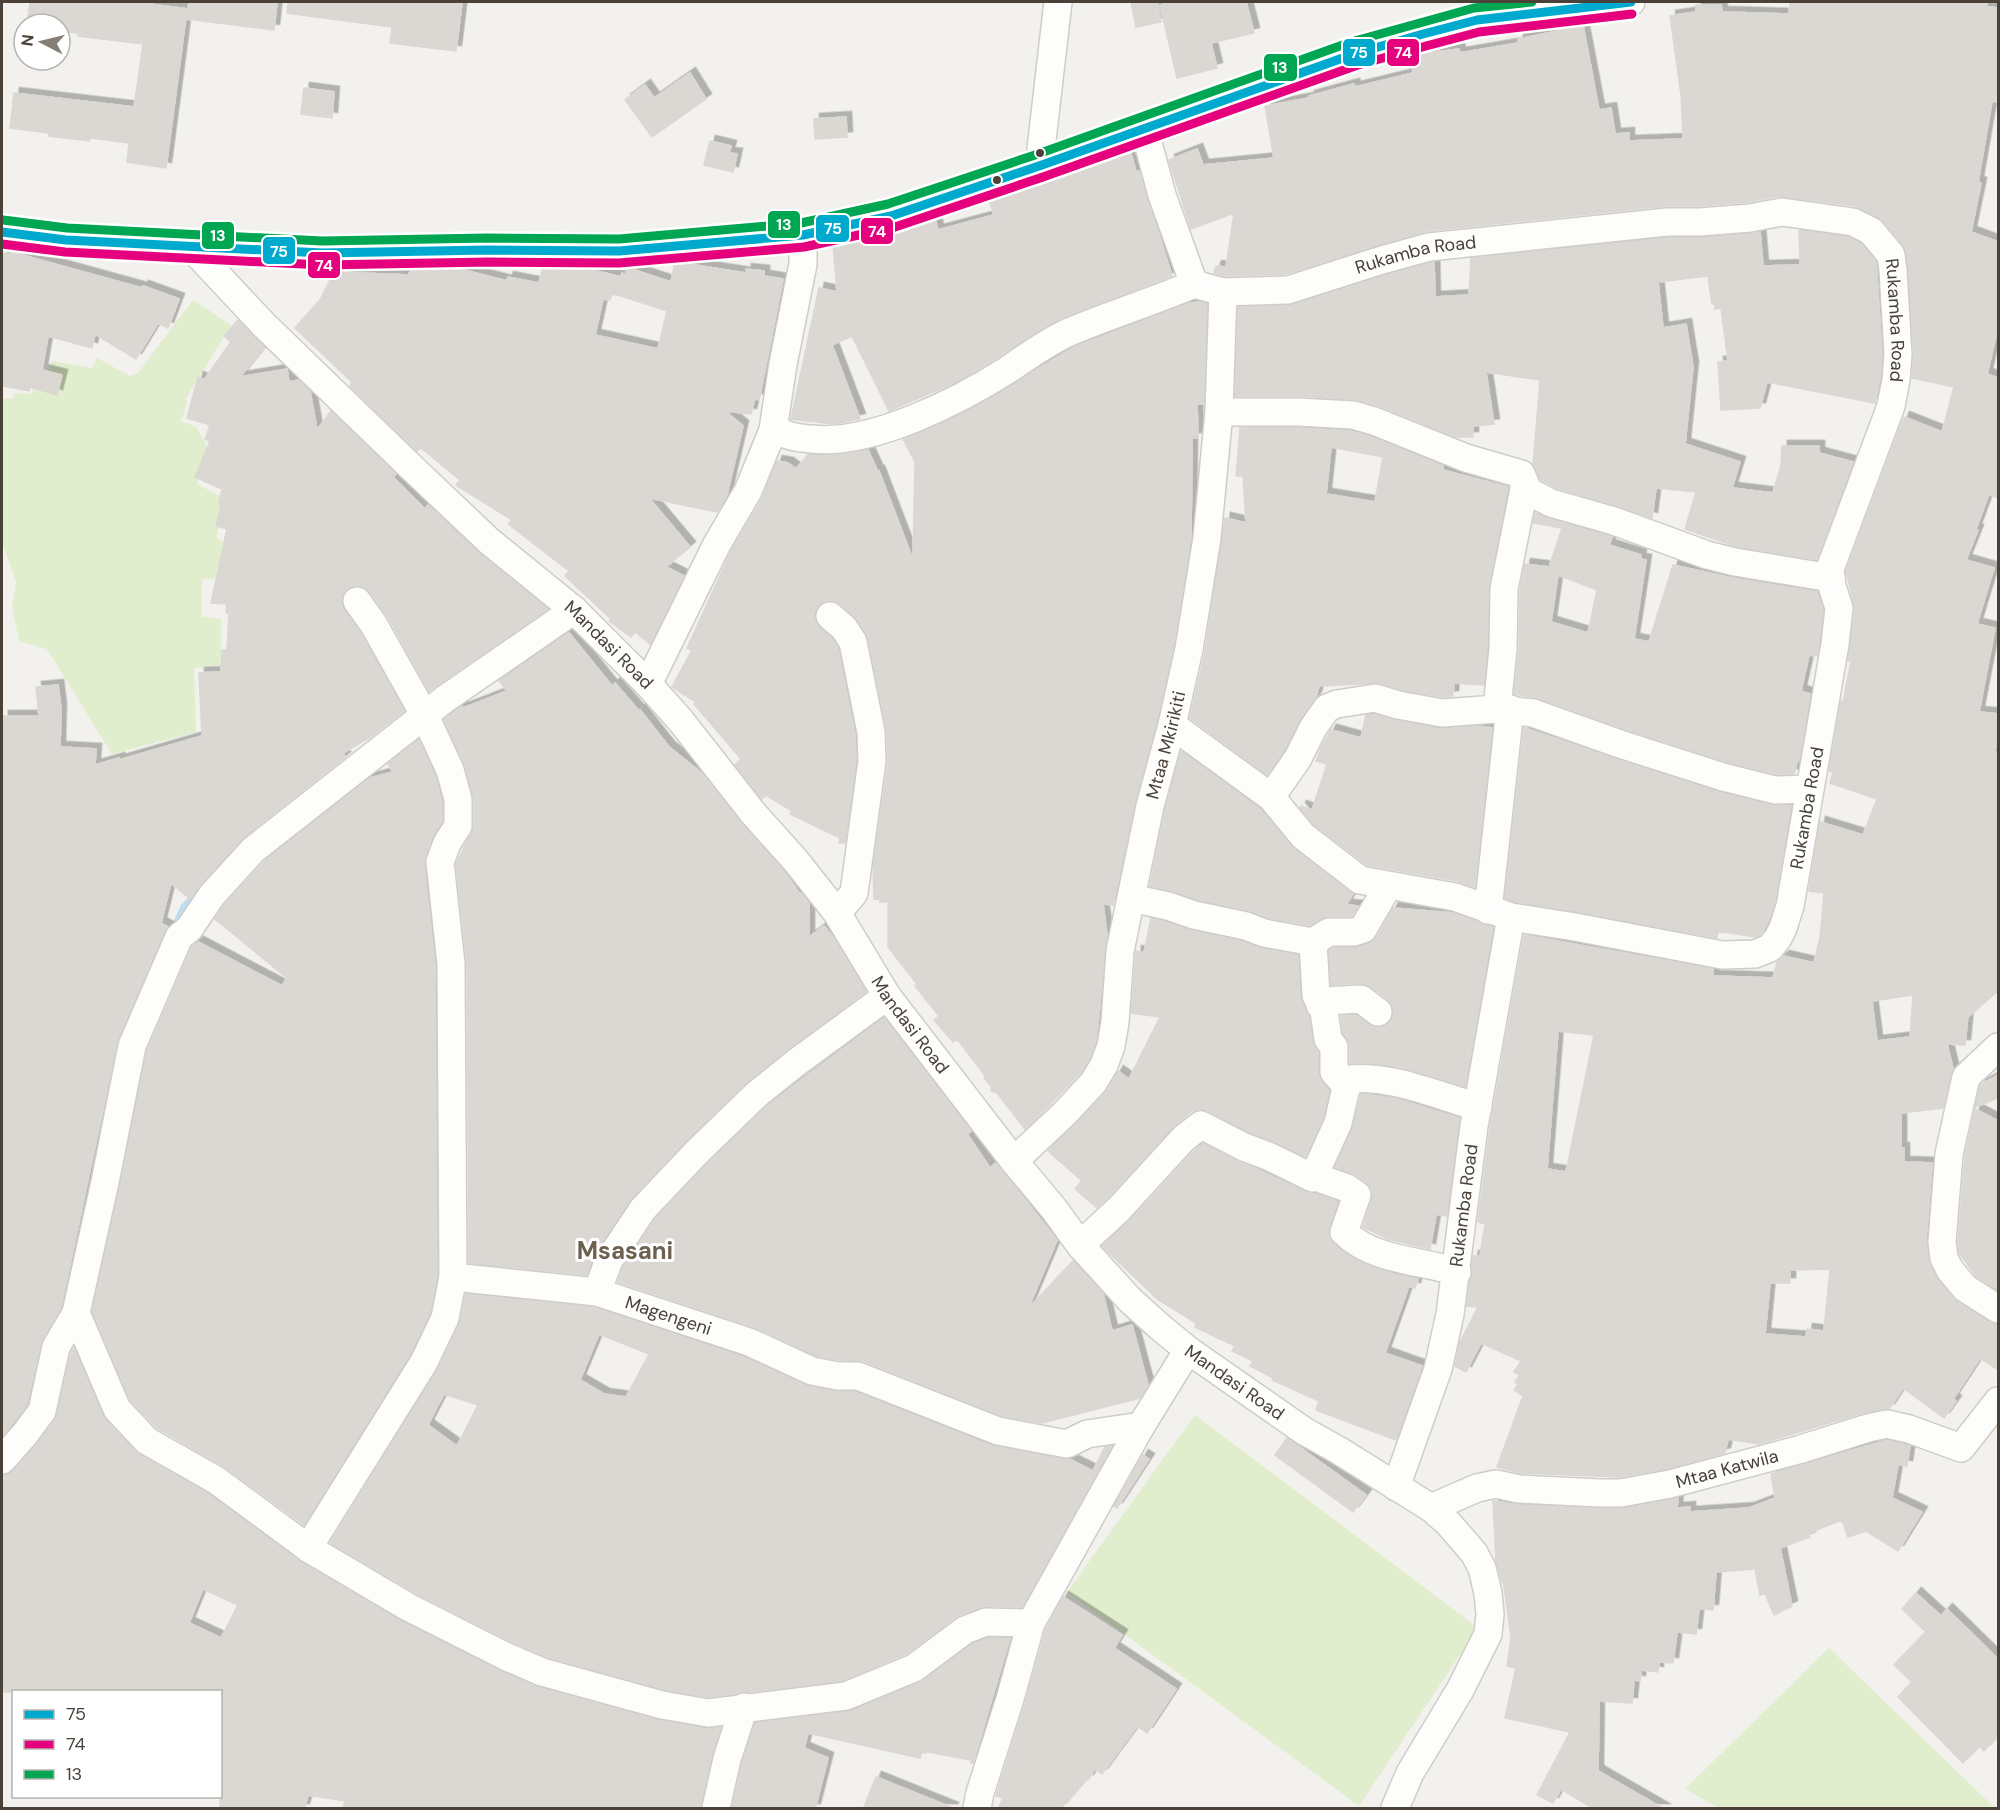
<svg xmlns="http://www.w3.org/2000/svg" width="2000" height="1810" font-family="'DM Sans',sans-serif">
  <style>
    .green { fill: #e1eecd }
    .lines { fill: none; stroke-linecap: round; stroke-linejoin: round }
    .stream { stroke: #bcddf1; stroke-width: 7 }
    .building { fill: #dbd8d4; stroke: #dbd8d3; stroke-width: 1.5; fill-rule: evenodd; filter: url(#shadow) }
    .minor-casing { stroke: #cfcdc9; stroke-width: 30 }
    .minor { stroke: #fdfdfc; stroke-width: 27 }
    .bus-1-casing { stroke: #fff; stroke-width: 14 }
    .bus-2-casing { stroke: #fff; stroke-width: 14 }
    .bus-3-casing { stroke: #fff; stroke-width: 14 }
    .bus-1 { stroke: #00a9ce; stroke-width: 9 }
    .bus-2 { stroke: #e5007d; stroke-width: 9 }
    .bus-3 { stroke: #00a651; stroke-width: 9 }
    .bus-dot { fill: #4a4238; stroke: #fff; stroke-width: 2 }
    .labels { text-anchor: middle; stroke-width: 6; stroke-linejoin: round; paint-order: stroke }
    .street-label { font-size: 18px; fill: #4a4238; stroke: #fff }
    .district-label { font-size: 24px; font-weight: bold; fill: #6d604e; stroke: #fff }
    .line-badge { stroke: #fff; stroke-width: 2 }
    .badge-label { font-size: 16px; text-anchor: middle; font-weight: bold; fill: #fff }
  </style>
  <defs>
    <filter id="shadow"><feDropShadow dx="5.5" dy="-5.5" stdDeviation="0" flood-color="#0004"/></filter>
  </defs>
  <rect width="100%" height="100%" fill="#f2f1ed"/>
  <g class="green">
    <polygon points="193,300 231,325 186,398 187,403 181,421 196,427 210,451 197,484 222,497 217,538 226,544 219,578 202,579 201,617 221,619 221,665 194,668 196,732 112,754 47,649 19,641 12,606 16,582 2,542 2,398 13,399 15,393 32,394 34,385 42,385 52,361 92,368 97,358 130,376 138,373"/>
    <polygon points="1195,1415 1478,1628 1359,1806 1067,1592"/>
    <polygon points="1829,1648 1995,1808 1719,1808 1685,1789"/>
  </g>
  <g class="lines">
    <polyline class="stream" points="174,929 184,907 200,891"/>
  </g>
  <g class="building">
    <polygon points="30,2 142,2 142,3 187,9 166,168 127,162 129,143 90,138 89,141 49,136 49,133 10,128 14,93 134,107 143,44 78,36 78,33 60,31 60,24 27,24"/>
    <polygon points="189,2 277,2 274,30 187,19"/>
    <polygon points="288,2 462,2 456,51 390,43 392,27 287,13"/>
    <polygon points="1131,2 1157,2 1161,22 1136,27"/>
    <polygon points="1176,2 1246,2 1254,33 1211,43 1217,68 1177,78 1160,5"/>
    <path d="M1790 2H1987V7L1998 8V102L1992 101 1978 182 1981 183 1971 232 1998 242V327L1987 374 1998 378V498L1989 494 1976 529 1978 530 1966 560 1994 568 1977 624 1995 628 1979 712 1998 714 1995 752 1998 753V991L1969 1016 1968 1014 1965 1045 1947 1044 1953 1069 1943 1108 1901 1113V1148H1904V1162L1932 1163 1926 1241 1930 1265 1938 1280 1956 1301 1990 1322 1998 1325V1370L1980 1358 1953 1399 1956 1401 1944 1418 1903 1388 1889 1409 1863 1413 1759 1444 1728 1439 1725 1453 1667 1469 1620 1477 1521 1473 1497 1467 1523 1396 1514 1390 1518 1384 1515 1382 1520 1375 1514 1372 1521 1361 1481 1343 1466 1372 1455 1366 1460 1342 1478 1307 1467 1306 1473 1256H1480L1485 1224 1478 1222 1490 1128 1524 935 1713 969V976L1773 978 1777 962 1784 956 1814 963 1820 938 1824 893 1809 891 1820 822 1863 835 1877 799 1830 783 1833 772 1829 771 1841 701 1843 702 1851 661H1848L1855 609 1846 571 1904 417 1942 432 1954 387 1912 378 1914 353 1906 252 1903 245 1883 221 1856 206 1779 196 1748 202 1699 206H1665L1427 231 1285 274 1225 276 1214 273 1216 266 1226 267 1234 213 1191 229 1169 160 1197 149 1203 165 1274 158 1265 106 1309 98V96L1354 84 1355 87 1413 73 1411 55 1459 49 1460 53 1518 43V39L1583 26 1599 110 1611 108 1615 134 1629 133V141L1683 139 1681 95 1670 16 1696 12V5H1721L1722 12 1789 14ZM1913 995 1910 1037 1877 1041 1872 1001ZM1558 1031 1594 1035 1566 1172 1547 1169ZM1830 1269 1824 1331 1807 1329 1806 1337 1765 1334 1770 1283H1790V1270Z"/>
    <polygon points="690,73 706,99 652,137 625,100 645,85 654,98"/>
    <polygon points="304,88 334,92 332,118 301,114"/>
    <polygon points="846,117 847,137 815,139 814,119"/>
    <polygon points="710,141 731,146 729,153 737,154 733,172 704,165"/>
    <polygon points="1131,154 1136,172 1139,171 1172,276 1060,319 958,381 889,411 852,336 832,345 860,419 834,424 791,419 819,288 837,292 833,245 894,231 917,224 936,222 938,230 994,215 989,200 1023,188 1025,192 1061,178 1060,175"/>
    <polygon points="1799,230 1848,237 1861,244 1876,262 1882,354 1880,378 1875,403 1767,382 1760,408 1721,410 1718,362 1728,361 1721,308 1715,309 1715,304 1712,304 1708,276 1658,282 1663,328 1686,324 1693,367 1685,444 1740,462 1732,488 1773,493 1781,465 1782,446 1819,446 1819,453 1853,462 1817,560 1738,547 1685,529 1696,492 1656,488 1652,518 1618,506 1557,488 1540,479 1533,464 1540,380 1486,372 1494,424 1473,426 1473,437 1456,437 1380,406 1357,400 1299,396 1235,396 1238,307 1292,305 1386,275 1434,262 1435,297 1469,295 1471,258 1668,238 1701,238 1760,232 1763,266 1800,265"/>
    <polygon points="11,252 142,288 143,286 179,299 168,328 158,323 136,359 95,334 92,348 48,336 42,370 62,375 57,395 30,387 29,391 2,386 2,253 10,254"/>
    <path d="M675 262 746 273V269L764 271V276L783 279 759 400 755 398 751 414 725 411 743 426 727 495 717 512 649 498 690 547 666 567 684 576 650 644 635 632 631 637 609 621 611 619 565 576 569 571 508 524 512 520 456 485 460 480 421 448 417 451 350 386 352 382 295 328 320 300 334 272 409 275 411 267H421L440 271 441 267 448 266 507 281 508 277 539 283 543 266H576L621 277 622 273 625 275 628 268 671 282ZM612 293 667 311 658 349 595 335 603 299 610 300Z"/>
    <polygon points="1201,302 1207,304 1204,404 1197,404 1198,438 1192,438 1191,536 1174,646 1157,721 1135,803 1113,905 1103,904 1107,935 1096,1042 1090,1058 1080,1073 1025,1129 997,1093 991,1091 991,1086 984,1078 986,1077 957,1039 953,1042 934,1020 939,1016 915,986 917,984 888,947 888,902 880,902 880,899 874,899 873,867 888,763 887,731 868,639 857,619 840,604 832,600 825,601 818,605 814,614 815,621 819,628 832,638 838,648 855,734 856,760 845,843 839,843 840,838 790,814 792,811 766,795 762,799 735,765 741,759 694,704 696,702 672,687 692,650 687,648 732,549 762,499 777,461 788,463 796,469 808,455 837,455 868,450 878,472 879,471 913,560 915,462 903,439 973,408 1074,347 1190,303"/>
    <polygon points="238,320 264,347 240,377 287,369 289,382 299,380 310,391 317,430 331,411 396,474 393,477 425,509 428,505 479,553 548,609 429,691 388,617 370,592 364,587 356,585 348,588 343,594 341,602 344,610 361,633 404,711 369,738 343,753 345,757 243,838 200,885 190,899 171,883 161,923 168,927 117,1043 61,1307 41,1343 27,1404 2,1437 3,716 39,716 36,687 58,685 61,709 60,747 96,749 95,765 119,758 119,760 202,736 199,673 221,672 222,650 227,650 229,613 226,613 227,604 211,603 227,529 216,526 221,505 219,504 222,489 195,477 210,441 205,439 210,425 187,418 198,377 204,380 231,342 224,336"/>
    <path d="M1240 428H1298L1350 431 1369 436 1443 466V470L1508 487 1489 586 1487 648 1484 685 1454 683 1453 696 1443 697 1402 690 1379 683 1319 686 1316 697 1300 719 1284 750 1267 775 1190 718 1205 652 1225 518 1246 523 1243 476H1236ZM1331 447 1383 457 1375 502 1326 494Z"/>
    <path d="M1535 513 1547 518 1612 537 1609 545 1641 555 1640 559 1646 560 1634 639 1649 642 1673 565 1732 578 1817 592 1823 610 1819 642 1817 656 1809 655 1801 691 1810 694 1799 761H1797L1794 774H1777L1727 762 1625 729 1538 698 1514 694 1519 649 1520 591 1525 564 1549 567 1562 528 1533 523ZM1558 575 1597 590 1588 633 1551 622Z"/>
    <polygon points="569,633 612,686 615,683 639,711 640,710 669,747 703,774 741,823 784,871 799,893 801,893 809,903 809,937 824,926 836,941 866,992 747,1082 686,1141 630,1200 596,1251 587,1275 469,1263 467,964 456,864 474,827 474,799 464,764 444,720 462,706 463,708 507,691 499,681"/>
    <polygon points="1374,714 1395,720 1439,729 1477,726 1492,728 1475,887 1458,881 1367,865 1314,825 1300,808 1301,806 1312,810 1327,764 1316,761 1321,748 1331,730 1361,738 1366,715"/>
    <polygon points="1524,728 1718,792 1771,805 1791,805 1775,902 1768,922 1760,935 1755,937 1718,931 1717,938 1515,902 1505,898"/>
    <polygon points="419,740 435,775 442,801 442,821 432,837 424,864 435,965 437,1276 430,1313 410,1354 304,1525 225,1467 157,1428 130,1400 92,1311 147,1051 192,947 198,942 282,986 287,978 215,919 224,905 264,862 370,778 393,772 388,764"/>
    <polygon points="1181,751 1260,809 1293,848 1353,894 1346,905 1358,906 1352,916 1328,916 1310,925 1268,918 1249,911 1198,900 1150,886 1165,810"/>
    <polygon points="1393,908 1453,913 1493,927 1465,1087 1400,1067 1366,1063 1350,1063 1350,1046 1343,1033 1341,1016 1356,1015 1369,1025 1375,1027 1383,1027 1391,1021 1393,1015 1393,1007 1388,999 1370,986 1360,983 1331,985 1329,950 1334,948 1354,948 1369,944 1377,937"/>
    <polygon points="1151,918 1191,930 1241,941 1261,948 1298,955 1300,996 1309,1016 1313,1042 1318,1052 1318,1073 1322,1082 1329,1091 1323,1118 1305,1157 1250,1133 1208,1111 1199,1109 1191,1112 1173,1127 1097,1208 1075,1189 1082,1181 1048,1151 1105,1094 1118,1071 1129,1079 1160,1017 1131,1013 1136,953 1136,951 1144,953"/>
    <polygon points="884,1018 971,1131 967,1134 990,1168 996,1163 1057,1240 1028,1309 1073,1261 1103,1293 1112,1331 1132,1325 1148,1385 1140,1398 1042,1423 1002,1416 864,1361 840,1360 817,1356 754,1327 618,1282 623,1267 655,1219 708,1163 767,1106"/>
    <polygon points="1998,1075 1998,1098 1975,1107 1980,1085"/>
    <polygon points="1361,1094 1394,1098 1459,1118 1447,1216 1436,1214 1430,1249 1388,1239 1363,1227 1372,1200 1372,1190 1366,1182 1356,1175 1335,1167 1352,1129"/>
    <polygon points="1975,1109 1998,1121 1998,1291 1976,1276 1959,1253 1958,1242 1965,1156"/>
    <polygon points="1203,1144 1306,1192 1316,1193 1338,1202 1329,1227 1329,1237 1334,1244 1348,1255 1363,1263 1393,1274 1418,1279 1415,1288 1409,1286 1385,1353 1422,1366 1396,1440 1316,1410 1319,1401 1272,1380 1273,1378 1250,1366 1253,1361 1232,1351 1235,1346 1195,1327 1196,1323 1157,1299 1102,1246 1131,1220 1195,1150"/>
    <path d="M466 1294 594 1307 743 1357 806 1385 835 1391 855 1392 992 1446 1069 1459 1093 1471 1105 1447 1112 1446 1022 1607 986 1606 959 1615 906 1654 842 1681 708 1697 665 1690 547 1657 514 1643 416 1593 330 1543 437 1370 459 1325ZM599 1334 649 1354 626 1397 604 1394 580 1380ZM444 1394 478 1405 457 1446 428 1425Z"/>
    <path d="M74 1348 103 1416 136 1452 207 1493 300 1561 400 1621 500 1671 538 1687 659 1720 706 1729 721 1727 712 1756 701 1809H343L345 1801 308 1795 304 1809H220V1692H2V1475H8L14 1470 55 1420 71 1353ZM203 1589 238 1605 221 1638 189 1623Z"/>
    <polygon points="1287,1438 1366,1495 1353,1512 1275,1455"/>
    <polygon points="1887,1440 1910,1446 1907,1466 1898,1464 1892,1498 1922,1512 1898,1551 1866,1531 1848,1537 1842,1520 1809,1533 1810,1537 1780,1548 1792,1606 1774,1615 1765,1594 1760,1595 1755,1569 1716,1572 1713,1610 1699,1609 1696,1634 1677,1632 1673,1663 1659,1662 1658,1672 1641,1670 1640,1681 1634,1680 1632,1703 1599,1701 1598,1771 1664,1809 1594,1809 1561,1789 1553,1803 1537,1795 1570,1732 1505,1718 1516,1668 1507,1666 1511,1637 1503,1580 1502,1582 1496,1561 1493,1501 1518,1505 1621,1509 1678,1498 1677,1508 1690,1507 1690,1512 1749,1508 1775,1498 1771,1474"/>
    <polygon points="1143,1455 1149,1459 1117,1508 1114,1506"/>
    <polygon points="1916,1593 1941,1616 1947,1609 1998,1659 1998,1735 1984,1751 1979,1746 1963,1763 1898,1697 1912,1682 1894,1665 1926,1632 1902,1609"/>
    <polygon points="1063,1597 1122,1635 1114,1648 1176,1689 1147,1733 1137,1726 1102,1774 1095,1769 1088,1780 1086,1779 1060,1809 998,1809 1003,1798 996,1796 1025,1704 1046,1629"/>
    <polygon points="989,1638 1010,1638 973,1763 971,1763 971,1760 922,1751 920,1758 808,1733 804,1748 828,1758 815,1809 732,1809 742,1763 755,1723 852,1711 920,1682 973,1644"/>
    <polygon points="876,1777 953,1808 952,1809 863,1809"/>
  </g>
  <g class="lines">
    <defs>
      <g id="minor">
        <path id="s1" d="M1144 128 1162 195 1194 284 1223 292 1288 290 1382 260 1429 247 1667 222H1700L1750 218 1782 212 1853 222 1871 231 1891 255 1893 270 1898 354 1896 380 1891 406 1830 569 1832 586 1839 608 1835 644 1790 906 1783 928 1778 938 1770 948 1755 954 1722 955 1575 927 1511 917 1455 897 1360 880 1303 836 1271 797 1172 725"/>
        <polyline points="1039,166 1058,2"/>
        <polyline points="2,232 66,240 322,253 488,250 619,251 803,235 891,216 1039,166 1354,54 1423,34 1477,20 1631,2"/>
        <path id="s2" d="M190 246 264 325 410 466 489 541 574 610 648 684 681 721 753 813 796 861 837 913 887 996 1014 1161 1054 1209 1080 1245 1130 1300 1160 1327 1188 1350 1304 1431 1338 1450 1431 1508 1448 1523 1474 1553 1482 1568 1488 1593 1490 1614 1488 1634 1460 1690 1410 1773 1395 1808"/>
        <polyline points="1219,412 1298,412 1353,415 1374,421 1466,458 1521,474 1525,483 1524,489 1551,503 1614,521 1707,555 1735,562 1831,578"/>
        <path d="M773 430 777 428C784 437 800 438 811 439 871 446 959 401 1009 369 1028 356 1046 343 1067 333 1109 315 1152 302 1194 284"/>
        <polyline points="574,610 445,699 253,850 212,895 189,929 179,937 132,1046 105,1182 76,1313 117,1409 147,1441 216,1480 308,1548 408,1607 507,1657 542,1672 662,1705 708,1713 846,1696 914,1668 965,1630 986,1622 1031,1623 1141,1426 1188,1350"/>
        <polyline points="830,616 844,628 853,642 871,732 872,761 854,893 837,913"/>
        <polyline points="648,684 717,544 748,491 773,430 783,364 803,264 803,235"/>
        <polyline points="1497,709 1503,649 1504,589 1524,489"/>
        <polyline points="1271,797 1298,758 1313,728 1327,708 1337,704 1375,698 1398,705 1442,713 1497,709 1533,713 1620,744 1723,777 1775,790 1809,789"/>
        <polyline points="1131,898 1168,906 1194,915 1246,926 1264,933 1313,942 1329,932 1354,932 1363,929 1388,886"/>
        <polyline points="1488,910 1510,709"/>
        <polyline points="1313,942 1316,995 1324,1011 1328,1039 1334,1047 1334,1072 1347,1087"/>
        <polyline points="1320,1005 1323,1001 1361,999 1378,1012"/>
        <polyline points="1998,1047 1966,1077 1949,1154 1942,1242 1944,1258 1950,1270 1965,1288 1998,1309"/>
        <path id="s3" d="M1014 1161 1064 1114 1093 1083 1104 1065 1111 1046 1115 1022 1120 951 1150 806 1172 725 1189 649 1207 538 1219 412 1223 292"/>
        <path d="M1324 1180 1347 1188 1357 1195 1344 1232C1373 1261 1420 1260 1457 1272"/>
        <path d="M1080 1245 1119 1209 1184 1138 1201 1125 1244 1147 1268 1156 1313 1178 1338 1123 1348 1079C1392 1075 1436 1095 1478 1107"/>
        <path id="s4" d="M453 1277 597 1292 749 1342 812 1371 838 1376H858L998 1431 1067 1444 1087 1434 1141 1426"/>
        <polyline points="597,1292 609,1260 643,1209 697,1152 757,1094 797,1062 887,996"/>
        <polyline points="2,1460 25,1434 42,1411 56,1347 76,1313"/>
        <path id="s5" d="M1396 1487 1438 1369 1450 1314 1474 1126 1511 917"/>
        <path id="s6" d="M1431 1508 1477 1488 1496 1484 1519 1489 1600 1493H1621L1670 1484 1798 1450 1868 1428 1887 1424 1909 1429 1961 1448 1998 1401"/>
        <polyline points="308,1548 424,1362 445,1318 453,1277 451,964 440,862 447,843 458,826 458,799 450,770 425,716 374,625 357,601"/>
        <polyline points="716,1808 727,1759 744,1707"/>
        <polyline points="977,1808 980,1793 1010,1699 1031,1623"/>
      </g>
    </defs>
    <use href="#minor" class="minor-casing"/>
    <use href="#minor" class="minor"/>
    <defs>
      <polyline id="bus-1" points="2,232 66,240 322,253 488,250 619,251 803,235 891,216 1039,166 1354,54 1423,34 1477,20 1631,2"/>
      <polyline id="bus-2" points="2,244 65,252 322,265 488,262 619,263 804,247 895,227 1043,177 1358,65 1426,46 1479,32 1632,14"/>
      <polyline id="bus-3" points="3,220 67,228 322,241 488,238 619,239 801,223 888,204 1035,155 1351,42 1474,8 1532,2"/>
    </defs>
    <use href="#bus-1" class="bus-1-casing"/>
    <use href="#bus-2" class="bus-2-casing"/>
    <use href="#bus-3" class="bus-3-casing"/>
    <use href="#bus-1" class="bus-1"/>
    <use href="#bus-2" class="bus-2"/>
    <use href="#bus-3" class="bus-3"/>
  </g>
  <g class="bus-dot">
    <circle cx="1040" cy="153" r="5"/>
    <circle cx="997" cy="180" r="5"/>
  </g>
  <g class="labels">
    <g class="street-label">
      <text dy="6" stroke="none"><textPath href="#s1" startOffset="392">Rukamba Road</textPath></text>
      <text dy="6" stroke="none"><textPath href="#s1" startOffset="950">Rukamba Road</textPath></text>
      <text dy="6" stroke="none"><textPath href="#s2" startOffset="579">Mandasi Road</textPath></text>
      <text dy="6" stroke="none"><textPath href="#s3" startOffset="459">Mtaa Mkirikiti</textPath></text>
      <text transform="translate(1807 808) rotate(-80)" y="6">Rukamba Road</text>
      <text dy="6" stroke="none"><textPath href="#s2" startOffset="1065">Mandasi Road</textPath></text>
      <text dy="6" stroke="none"><textPath href="#s5" startOffset="291">Rukamba Road</textPath></text>
      <text dy="6" stroke="none"><textPath href="#s4" startOffset="220">Magengeni</textPath></text>
      <text dy="6" stroke="none"><textPath href="#s2" startOffset="1551">Mandasi Road</textPath></text>
      <text dy="6" stroke="none"><textPath href="#s6" startOffset="304">Mtaa Katwila</textPath></text>
    </g>
    <g class="district-label">
      <text x="625" y="1259">Msasani</text>
    </g>
  </g>
  <g class="line-badge">
    <rect x="1386" y="38" width="34" height="29" rx="6" fill="#e5007d"/>
    <rect x="1342" y="38" width="34" height="29" rx="6" fill="#00a9ce"/>
    <rect x="1263" y="53" width="35" height="29" rx="6" fill="#00a651"/>
    <rect x="767" y="210" width="34" height="29" rx="6" fill="#00a651"/>
    <rect x="815" y="214" width="35" height="29" rx="6" fill="#00a9ce"/>
    <rect x="860" y="217" width="34" height="28" rx="6" fill="#e5007d"/>
    <rect x="201" y="221" width="34" height="29" rx="6" fill="#00a651"/>
    <rect x="262" y="236" width="34" height="29" rx="6" fill="#00a9ce"/>
    <rect x="307" y="251" width="34" height="28" rx="6" fill="#e5007d"/>
  </g>
  <g class="badge-label">
    <text x="1403" y="58">74</text>
    <text x="1359" y="58">75</text>
    <text x="1280" y="73">13</text>
    <text x="784" y="230">13</text>
    <text x="833" y="234">75</text>
    <text x="877" y="237">74</text>
    <text x="218" y="241">13</text>
    <text x="279" y="257">75</text>
    <text x="324" y="271">74</text>
  </g>
  <rect width="2000" height="1810" fill="none" stroke="#4a4238" stroke-width="6"/>
  <rect x="12" y="1690" width="210" height="108" fill="#ffffff" stroke="#b7b3af" stroke-width="1.5"/>
  <rect x="24" y="1710" width="30" height="9" fill="#00a9ce" stroke="#b7b3af" stroke-width="1.5"/>
  <text x="66" y="1720" font-size="18" fill="#4a4238">75</text>
  <rect x="24" y="1740" width="30" height="9" fill="#e5007d" stroke="#b7b3af" stroke-width="1.5"/>
  <text x="66" y="1750" font-size="18" fill="#4a4238">74</text>
  <rect x="24" y="1770" width="30" height="9" fill="#00a651" stroke="#b7b3af" stroke-width="1.5"/>
  <text x="66" y="1780" font-size="18" fill="#4a4238">13</text>
  <g transform="translate(42 42) rotate(277)"><circle r="28" fill="#ffffff" stroke="#b7b3af" stroke-width="1.5"/>
  <path d="M0-4.5L10 22L0 15L-10 22Z" fill="#857f77"/>
  <text y="-9" font-size="16" font-weight="bold" text-anchor="middle" fill="#4a4238">N</text>
  </g>
</svg>
